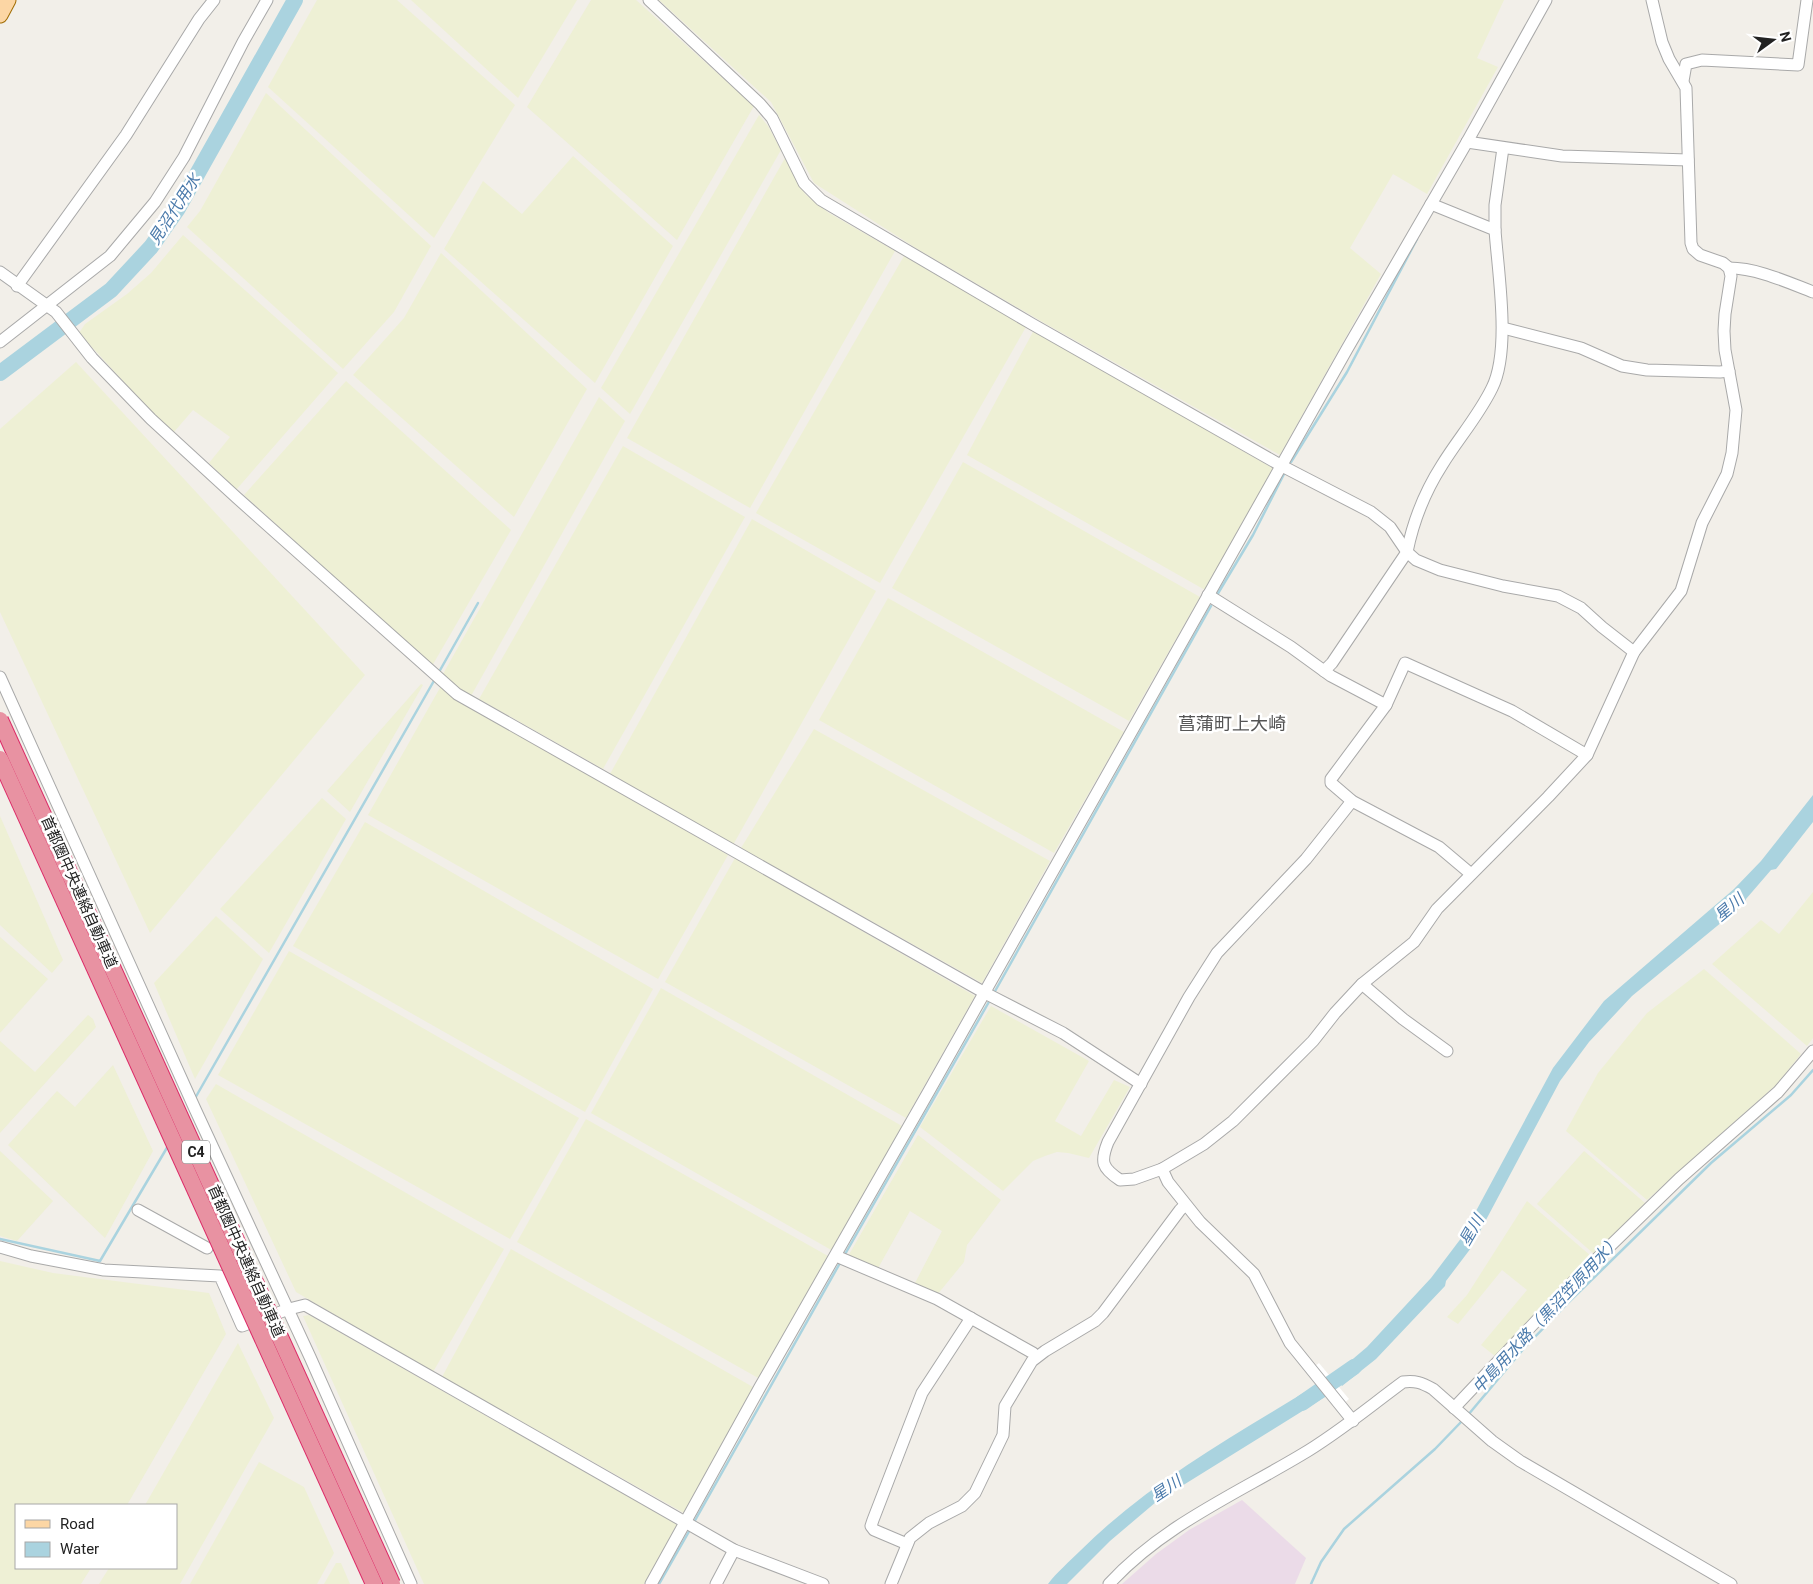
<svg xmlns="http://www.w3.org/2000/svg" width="1813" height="1584" font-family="Roboto,'Noto Sans JP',sans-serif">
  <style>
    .industrial { fill: #ebdbe8 }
    .farmland { fill: #eef0d5 }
    .water { fill: #aad3df }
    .pier { fill: #fff }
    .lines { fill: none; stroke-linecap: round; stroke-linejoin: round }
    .stream { stroke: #aad3df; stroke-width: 2.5 }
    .river { stroke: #aad3df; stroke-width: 16 }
    .minor-casing { stroke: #a9a9a9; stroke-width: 13 }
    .major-casing { stroke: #a06b00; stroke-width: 17 }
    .minor { stroke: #fff; stroke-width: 11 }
    .major { stroke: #fcd6a4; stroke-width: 15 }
    .highway-bridge-casing { stroke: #dc2a67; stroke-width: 18; stroke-linecap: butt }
    .highway-bridge { stroke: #e892a2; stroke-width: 16 }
    .labels { text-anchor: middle; stroke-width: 5; stroke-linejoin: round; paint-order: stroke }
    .shield { fill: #fff; stroke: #646464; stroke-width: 1 }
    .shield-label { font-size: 14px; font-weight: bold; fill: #222 }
    .street-label { font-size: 15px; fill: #222; stroke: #fff }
    .water-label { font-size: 16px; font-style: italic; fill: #4a7aab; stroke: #fff }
    .quarter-label { font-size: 18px; fill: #555; stroke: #fff }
  </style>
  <rect width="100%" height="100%" fill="#f2efe9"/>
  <polygon class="industrial" points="1242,1500 1306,1558 1295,1584 1122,1584 1156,1554 1189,1530"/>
  <g class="farmland">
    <polygon points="317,0 397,0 515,105 434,238 268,87"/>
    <polygon points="411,0 577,0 518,98"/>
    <polygon points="591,0 636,0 754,106 677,240 527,107"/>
    <polygon points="659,0 1504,0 1477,58 1498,67 1427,194 1393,174 1350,248 1381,274 1280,455 1046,324 919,250 814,183 771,102"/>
    <polygon points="266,93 431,246 394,312 343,369 187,227 200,211"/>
    <polygon points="759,115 768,126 781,150 630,414 601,388"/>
    <polygon points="573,156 673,246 595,383 444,249 483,181 522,214"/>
    <polygon points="785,158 805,194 829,213 895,251 750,508 627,438"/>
    <polygon points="183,235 338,373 236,490 209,463 230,437 193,410 174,432 156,417 79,333 85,324 127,294 151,273"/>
    <polygon points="441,253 587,389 514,517 353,375 404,318"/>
    <polygon points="904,256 1026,327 880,583 756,513"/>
    <polygon points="1034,330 1274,469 1205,590 967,455"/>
    <polygon points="76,362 365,675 150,933 0,612 0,429"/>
    <polygon points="346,381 511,530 432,666 244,495"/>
    <polygon points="599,397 625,421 471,696 454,685 443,674"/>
    <polygon points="623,446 745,517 603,769 479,699"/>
    <polygon points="963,462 1200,597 1129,721 892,588"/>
    <polygon points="752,519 876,591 733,845 610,774"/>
    <polygon points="888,598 1124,732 1054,853 819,720"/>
    <polygon points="421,684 423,685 350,812 327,791"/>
    <polygon points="441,686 457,699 728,855 658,979 368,815"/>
    <polygon points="814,729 1050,861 982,983 741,848"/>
    <polygon points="322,798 346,819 269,953 220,909"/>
    <polygon points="0,816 63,960 52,973 0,925"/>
    <polygon points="365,822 653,989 585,1112 293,946"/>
    <polygon points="735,858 975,996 906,1118 665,982"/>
    <polygon points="1813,892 1813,1038 1807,1046 1712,964 1761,920 1779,934"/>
    <polygon points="216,916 263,959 195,1079 154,983"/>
    <polygon points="0,937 48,979 0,1033"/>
    <polygon points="289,951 579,1118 510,1239 218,1075"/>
    <polygon points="1704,969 1801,1054 1777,1084 1647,1200 1566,1131 1598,1073 1647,1013"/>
    <polygon points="661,988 902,1126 833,1251 591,1113"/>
    <polygon points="991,1006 1089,1061 1055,1121 1081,1136 1114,1080 1130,1087 1089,1158 1068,1153 1057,1152 1045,1156 1033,1161 1003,1191 920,1127"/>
    <polygon points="88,1015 93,1019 96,1027 0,1133 0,1041 35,1072"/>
    <polygon points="113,1065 153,1151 105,1238 8,1145 57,1091 75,1107"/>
    <polygon points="216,1084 504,1249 433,1372 296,1292 206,1099"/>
    <polygon points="586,1119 828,1256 760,1379 517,1242"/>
    <polygon points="918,1135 1001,1200 967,1245 964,1262 937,1295 914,1285 942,1231 910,1211 877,1270 847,1258"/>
    <polygon points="0,1151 53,1201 17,1241 0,1236"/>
    <polygon points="1584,1151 1645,1203 1594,1254 1537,1204"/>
    <polygon points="1527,1201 1591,1256 1550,1297 1495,1356 1481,1345 1527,1290 1502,1270 1458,1324 1447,1317 1467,1295"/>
    <polygon points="511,1249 753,1387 684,1513 442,1377"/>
    <polygon points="0,1261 53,1273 209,1293 226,1334 127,1505 16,1505 16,1568 91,1568 81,1584 0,1584"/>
    <polygon points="309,1315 678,1525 644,1584 424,1584 303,1316"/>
    <polygon points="238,1343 274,1418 180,1584 99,1584 109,1568 176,1568 176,1505 145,1505"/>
    <polygon points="259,1462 304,1487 334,1553 317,1584 190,1584"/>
    <polygon points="336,1563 341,1563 350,1584 324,1584"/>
  </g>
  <g class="water">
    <polygon points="1813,795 1813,822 1776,869 1771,870 1746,899 1745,903 1632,996 1589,1042 1560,1081 1471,1248 1446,1281 1445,1286 1376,1359 1342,1386 1334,1375 1367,1347 1431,1278 1462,1237 1553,1068 1604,1001 1734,889 1761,861"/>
    <path d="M1315 1386 1325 1397 1156 1502 1110 1541 1067 1584H1048C1057 1572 1069 1562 1080 1551 1148 1483 1233 1436 1315 1386Z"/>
  </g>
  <polygon class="pier" points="1319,1363 1349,1399 1337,1409 1307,1372"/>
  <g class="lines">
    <g class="stream">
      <polyline points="1291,462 1347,372 1417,239"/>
      <polyline points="1217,595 1253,535 1284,474"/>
      <polyline points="439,672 478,603"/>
      <polyline points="994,993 1211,606"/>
      <polyline points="194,1100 435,679"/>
      <polyline points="0,1239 100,1261 168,1146"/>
      <polyline points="844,1256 990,1000"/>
      <polyline points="1468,1415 1525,1347 1568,1303 1711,1163 1791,1095 1813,1070"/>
      <polyline points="693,1524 840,1263"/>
      <polyline points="659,1584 691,1528"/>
      <polyline points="1311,1584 1321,1562 1344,1529 1435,1449 1462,1421"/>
    </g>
    <g class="river">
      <polyline points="0,373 111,290 151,247 177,210 295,0"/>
      <polyline points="1302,1403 1354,1367"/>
    </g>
    <defs>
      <g id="minor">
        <polyline points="649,0 760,104 772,118 804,183 821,200 1032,324 1282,466 1371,512 1390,527 1407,552 1416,560 1440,570 1503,586 1558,596 1581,608 1602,627 1634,652"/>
        <polyline points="1683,81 1686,64 1702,60 1798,65 1807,0"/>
        <polyline points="1467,142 1562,156 1688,160"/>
        <polyline points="1495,230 1495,205 1503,148"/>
        <path d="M1729 268C1757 268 1787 282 1813 292"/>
        <polyline points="0,272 56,312 92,358 151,419 236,497 457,694 985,993 1063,1033 1141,1084"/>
        <polyline points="17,286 126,135 199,19 214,0"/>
        <polyline points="1503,328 1581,348 1622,366 1647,370 1720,372 1729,371"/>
        <polyline points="0,342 110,256 155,202 184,157 243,42 267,0"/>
        <polyline points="1208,595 1291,647 1331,676 1386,705"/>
        <path d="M1324 671 1332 663 1407 552C1413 522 1426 490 1442 465 1458 439 1479 415 1492 388 1511 350 1498 273 1495 230L1431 204"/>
        <polyline points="0,677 195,1109 310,1357 411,1584"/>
        <path d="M1352 801 1306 859 1217 953 1189 997 1108 1142C1100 1162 1102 1168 1120 1180L1134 1179 1162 1169 1204 1144 1233 1121 1313 1041 1335 1013 1362 984 1414 942 1437 909 1548 797 1587 755 1634 652 1681 591 1702 523 1727 474 1732 453 1736 410 1725 350 1724 331 1725 314 1731 276 1729 268 1723 263 1700 255 1693 249 1691 243 1686 88 1669 59 1662 42 1652 0"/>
        <polyline points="1471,874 1439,847 1352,801 1331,783 1331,779 1386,705 1405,663 1512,711 1587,755"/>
        <polyline points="1362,984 1403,1019 1447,1051"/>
        <polyline points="1162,1169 1168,1182 1200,1222 1254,1274 1290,1343 1353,1421"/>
        <polyline points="138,1210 207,1248"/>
        <polyline points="0,1247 31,1256 104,1270 220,1276 242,1326 289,1309 305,1305 734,1550 823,1584"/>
        <polyline points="836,1256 937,1299 1033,1353 1036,1357"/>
        <polyline points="1454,1408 1573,1282 1679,1179 1778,1092 1813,1051"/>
        <polyline points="907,1544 874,1530 871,1526 873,1520 922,1393 971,1318"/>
        <polyline points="651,1584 760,1387 929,1091 1347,349 1467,142 1546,0"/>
        <polyline points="716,1584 734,1550"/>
        <polyline points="891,1584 910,1538 929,1523 962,1506 975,1493 1003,1435 1005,1406 1032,1361 1045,1351 1095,1321 1103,1313 1180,1210 1185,1205"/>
        <path d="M1109 1584C1162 1526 1234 1495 1301 1455 1337 1434 1369 1407 1403 1382 1415 1380 1422 1383 1433 1389L1492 1441 1520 1461 1731 1584"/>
      </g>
      <polyline id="major" points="0,15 8,0"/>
    </defs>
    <use href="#minor" class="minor-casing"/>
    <use href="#major" class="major-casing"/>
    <use href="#minor" class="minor"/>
    <use href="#major" class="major"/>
    <defs>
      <g id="highway-bridge">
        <polyline points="0,720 392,1584"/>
        <polyline points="0,759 374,1584"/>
      </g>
    </defs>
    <use href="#highway-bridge" class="highway-bridge-casing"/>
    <use href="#highway-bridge" class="highway-bridge"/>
  </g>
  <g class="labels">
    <rect class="shield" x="182" y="1140.5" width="28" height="23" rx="4"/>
    <g class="shield-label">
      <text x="196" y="1157">C4</text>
    </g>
    <g class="street-label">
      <text transform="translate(79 892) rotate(66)" y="5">首都圏中央連絡自動車道</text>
      <text transform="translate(246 1261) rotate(66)" y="5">首都圏中央連絡自動車道</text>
    </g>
    <g class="water-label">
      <text transform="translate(174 209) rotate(-57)" y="6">見沼代用水</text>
      <text transform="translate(1729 907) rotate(-40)" y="6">星川</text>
      <text transform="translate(1471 1230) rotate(-60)" y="6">星川</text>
      <text transform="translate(1546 1314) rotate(-47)" y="6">中島用水路（黒沼笠原用水）</text>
      <text transform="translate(1166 1488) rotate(-34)" y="6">星川</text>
    </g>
    <g class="quarter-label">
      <text x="1232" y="730">菖蒲町上大崎</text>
    </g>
  </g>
  <rect x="15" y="1504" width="162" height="65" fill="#ffffff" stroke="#a7a7a7"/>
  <rect x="25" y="1520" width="25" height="8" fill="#fcd6a4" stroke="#a7a7a7"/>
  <text x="60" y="1529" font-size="15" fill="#222222">Road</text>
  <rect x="25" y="1542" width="25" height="15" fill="#aad3df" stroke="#a7a7a7"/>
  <text x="60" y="1554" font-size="15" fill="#222222">Water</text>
  <g transform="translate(1773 40) rotate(75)" stroke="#ffffff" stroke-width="4" paint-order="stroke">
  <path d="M0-4L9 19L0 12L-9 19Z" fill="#222222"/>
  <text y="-8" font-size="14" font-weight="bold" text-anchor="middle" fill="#222222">N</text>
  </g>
</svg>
